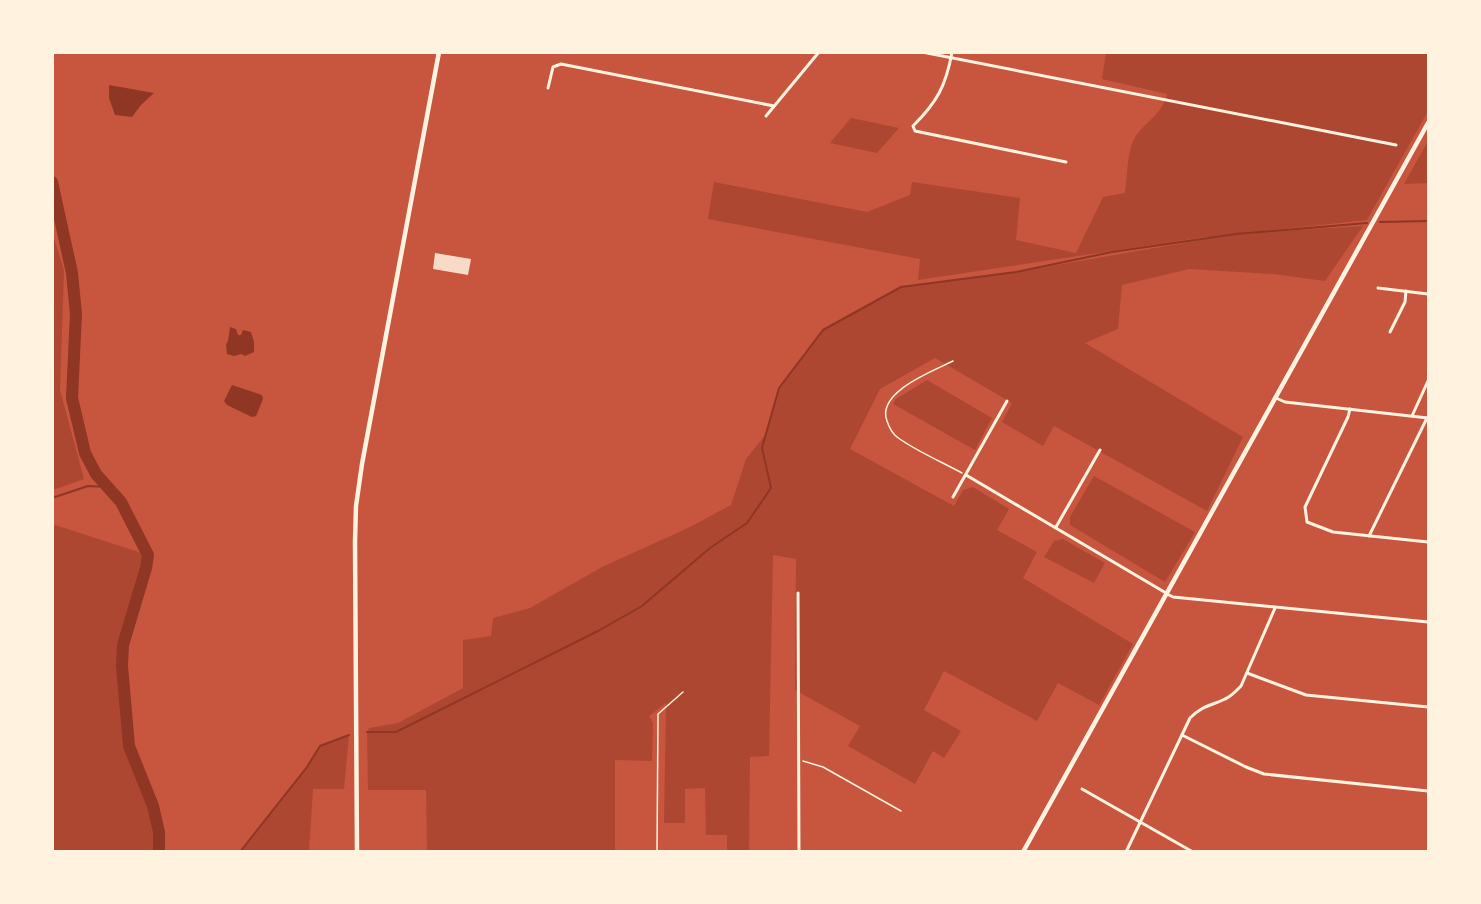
<svg xmlns="http://www.w3.org/2000/svg" width="1481" height="904" font-family="Barlow,sans-serif">
  <style>
    .green { fill: #ae4732 }
    .water { fill: #8f3625 }
    .lines { fill: none; stroke-linecap: round; stroke-linejoin: round }
    .stream { stroke: #8f3625; stroke-width: 2 }
    .river { stroke: #8f3625; stroke-width: 12 }
    .building { fill: #f7dbc8 }
    .path { stroke: #fff3e0; stroke-width: 1.5 }
    .minor { stroke: #fff3e0; stroke-width: 3 }
    .secondary { stroke: #fff3e0; stroke-width: 4.5 }
  </style>
  <rect width="100%" height="100%" fill="#c8553d"/>
  <g class="green">
    <path d="M1421 52 1428 54V111L1367 220 1246 233 1363 226 1325 281 1273 274 1189 269 1122 285 1118 329 1085 343 1243 437 1207 511 1054 426 1043 446 1002 422 1012 403 935 358 880 389 850 449 954 506 963 490 973 487 1009 509 997 530 1037 552 1023 578 1133 644 1099 705 1058 683 1037 721 944 671 924 710 961 731 944 758 933 751 915 784 848 746 860 726 795 690 796 559 773 555 769 756 750 757 749 851H727V835H706L705 788 685 789V823H664L666 703 649 716 653 723 652 761 615 760V851H427L426 790H368L367 733 369 728 398 723 463 688V640L491 636 493 618 530 608 602 567 688 528 731 505 746 459 766 434 779 388 823 330 901 287 1016 272 1230 235 1198 238 918 280 920 259 708 219 714 182 867 212 910 195 912 182 1020 198 1016 240 1076 253 1103 197 1125 193C1127 177 1127 156 1133 141 1142 123 1162 116 1167 94L1102 79 1106 53Z"/>
    <polygon points="851,118 899,128 877,153 830,143"/>
    <polygon points="1428,141 1428,183 1404,184"/>
    <polygon points="52,231 64,271 60,390 84,479 53,490"/>
    <polygon points="927,380 992,418 975,450 893,404 896,399"/>
    <polygon points="1094,476 1195,532 1165,582 1070,525 1070,517"/>
    <polygon points="52,524 148,555 146,568 123,645 122,666 129,746 153,806 159,832 159,851 53,851"/>
    <polygon points="1063,539 1105,563 1094,583 1044,557 1054,541"/>
    <polygon points="349,735 344,789 313,789 309,851 240,851 307,767 320,746"/>
  </g>
  <g class="water">
    <polygon points="109,85 154,93 141,105 132,117 115,115 109,98"/>
    <polygon points="230,327 236,329 238,335 241,335 243,330 251,332 254,342 254,352 245,356 241,354 234,356 227,354 226,344 228,341"/>
    <polygon points="232,385 262,395 263,399 256,416 252,417 227,405 224,401"/>
  </g>
  <g class="lines">
    <g class="stream">
      <polyline points="1380,222 1428,221"/>
      <polyline points="52,498 88,486 110,487"/>
      <polyline points="367,732 396,732 598,631 642,606 710,548 747,523 771,488 762,448 779,388 823,330 901,287 1016,272 1112,252 1236,234 1367,223"/>
      <polyline points="240,852 307,767 320,746 349,735"/>
    </g>
    <polyline class="river" points="52,182 72,273 76,314 72,398 85,453 96,474 121,502 148,555 146,568 123,645 122,666 129,746 153,806 159,832 159,852"/>
  </g>
  <polygon class="building" points="435,253 471,259 468,275 433,269"/>
  <g class="lines">
    <g class="path">
      <path d="M953 361C933 371 876 392 887 421 889 427 892 433 897 437 914 450 942 462 962 473"/>
      <polyline points="803,761 823,767 901,811"/>
      <polyline points="657,852 658,714 683,692"/>
    </g>
    <g class="minor">
      <polyline points="922,52 1396,145"/>
      <path d="M952 52C946 86 937 102 913 126L915 131 1066 162"/>
      <polyline points="548,88 553,67 561,64 774,106"/>
      <polyline points="766,116 819,52"/>
      <polyline points="1378,288 1428,294"/>
      <polyline points="1390,332 1405,302 1406,291"/>
      <polyline points="1276,398 1285,402 1428,418"/>
      <polyline points="1350,409 1348,417 1305,507 1307,522 1333,532 1428,542"/>
      <polyline points="1412,416 1428,381"/>
      <polyline points="966,475 1166,593"/>
      <polyline points="953,497 1007,401"/>
      <polyline points="1056,527 1100,450"/>
      <polyline points="1369,536 1427,418"/>
      <polyline points="798,593 799,852"/>
      <polyline points="1167,594 1173,597 1428,622"/>
      <polyline points="1247,673 1306,695 1428,707"/>
      <polyline points="1182,735 1246,767 1264,774 1428,791"/>
      <polyline points="1082,789 1193,852"/>
      <path d="M1126 852 1190 718C1203 705 1211 706 1225 699 1232 696 1236 691 1241 686L1275 608"/>
    </g>
    <g class="secondary">
      <polyline points="357,852 355,542 356,506 362,464 439,52"/>
      <polyline points="1023,852 1428,123"/>
    </g>
  </g>
  <rect width="1481" height="904" fill="none" stroke="#fff3e0" stroke-width="108"/>
</svg>
